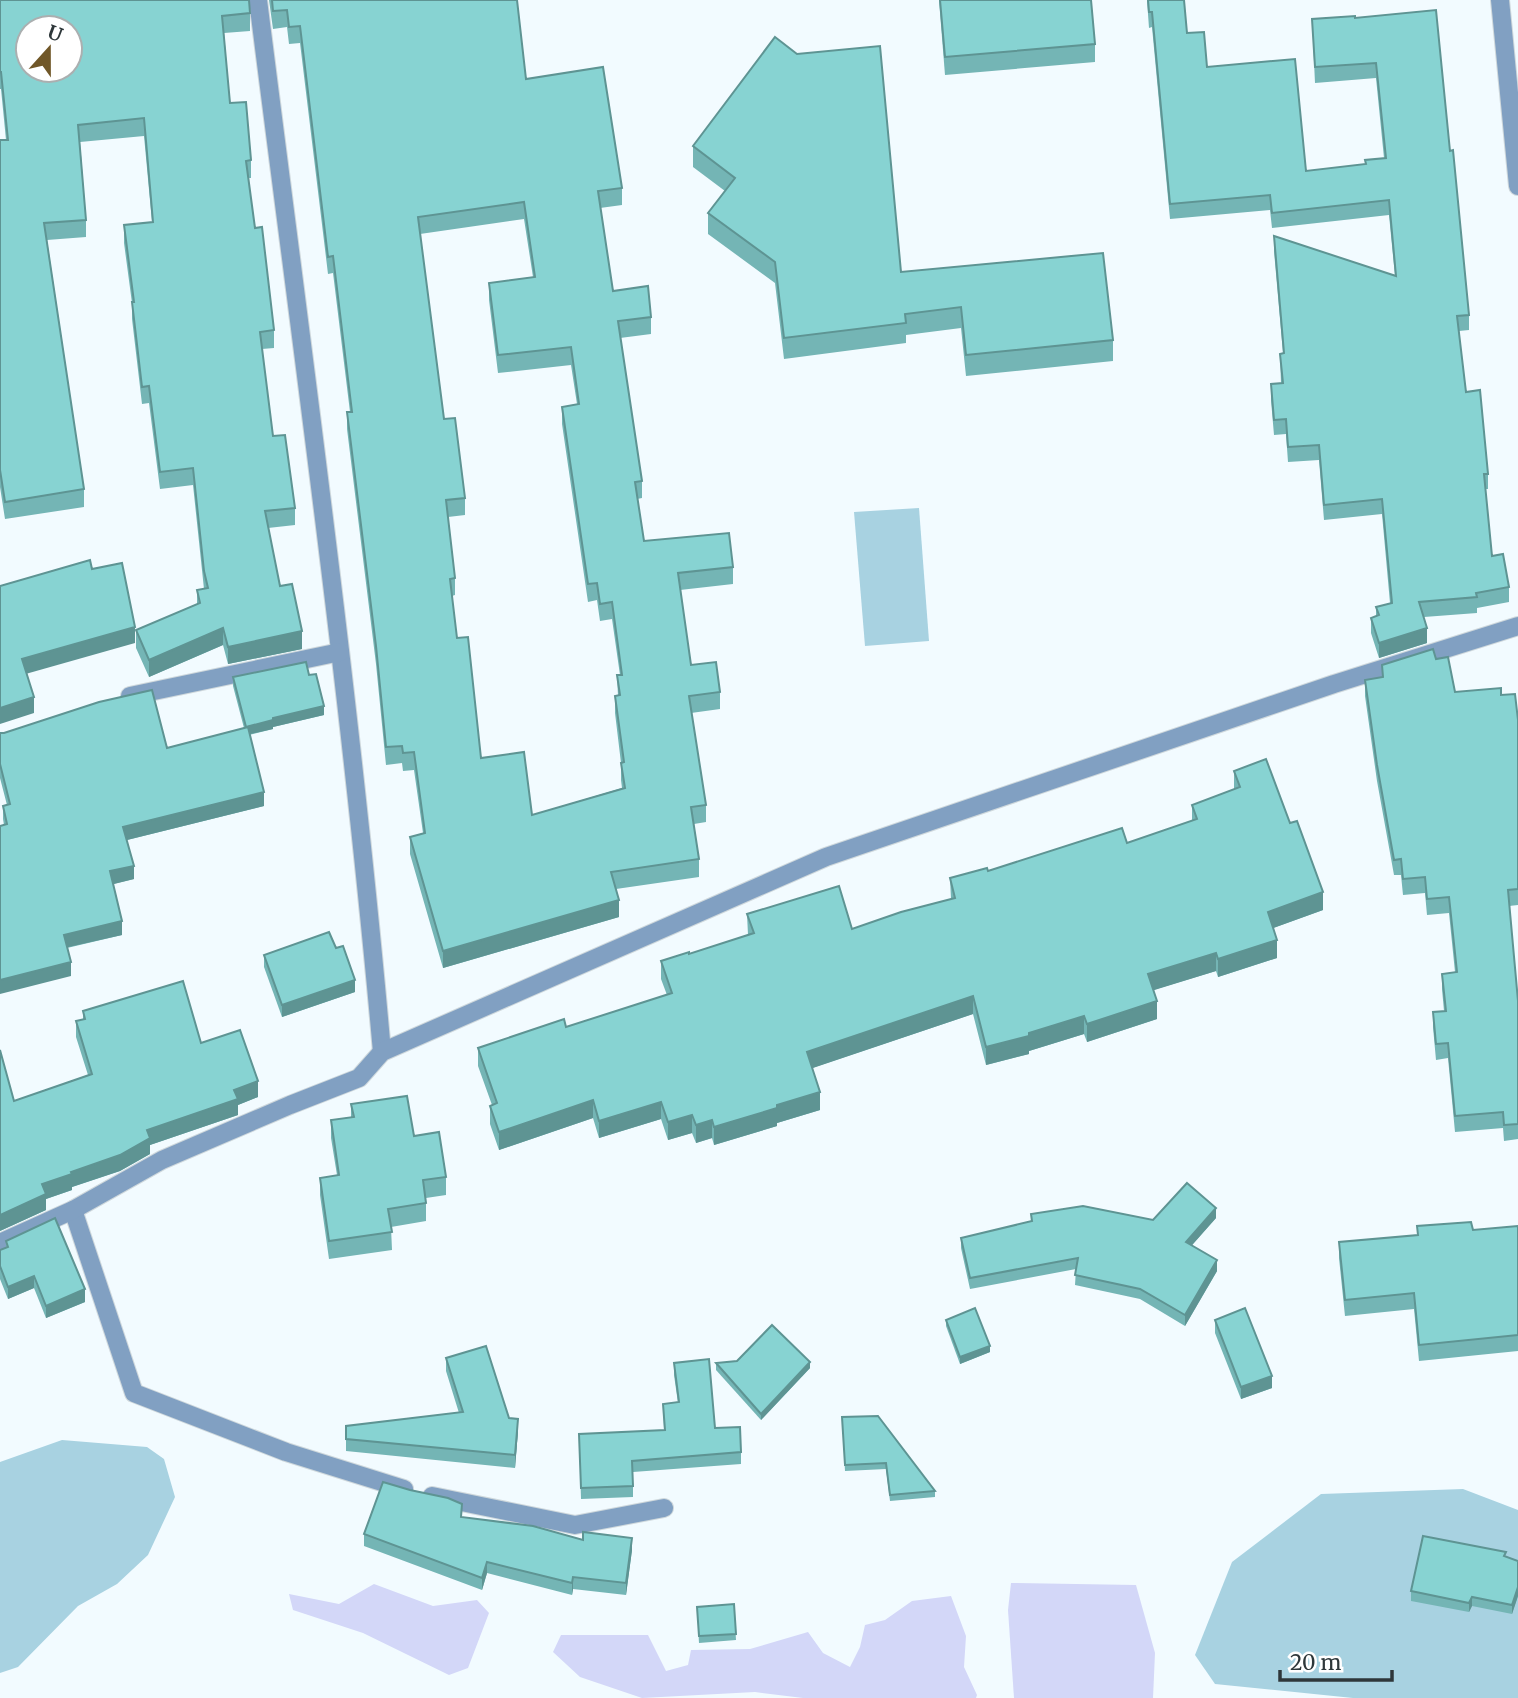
<svg xmlns="http://www.w3.org/2000/svg" width="1518" height="1698" font-family="Merriweather,serif">
  <style>
    .green { fill: #a8d2e1 }
    .water { fill: #d3d7f8 }
    .lines { fill: none; stroke-linecap: round; stroke-linejoin: round }
    .minor-casing { stroke: #cfd8dc; stroke-width: 20 }
    .minor { stroke: #81a0c2; stroke-width: 18 }
    .wall { fill: #74b5b5; fill-rule: evenodd }
    .shaded-wall { fill: #5e9493 }
    .building { fill: #87d3d2; stroke: #5e9493; stroke-width: 2; fill-rule: evenodd }
  </style>
  <rect width="100%" height="100%" fill="#f2fbff"/>
  <g class="green">
    <polygon points="919,508 929,641 865,646 854,512"/>
    <polygon points="62,1440 147,1447 164,1459 175,1497 148,1555 117,1584 78,1606 18,1667 0,1673 0,1462"/>
    <polygon points="1463,1489 1518,1510 1518,1698 1353,1698 1215,1684 1195,1655 1232,1562 1321,1494"/>
  </g>
  <g class="water">
    <polygon points="1011,1583 1136,1585 1155,1653 1153,1698 1014,1698 1008,1610"/>
    <polygon points="374,1584 433,1606 477,1600 489,1613 468,1668 449,1675 363,1633 293,1610 289,1594 339,1604"/>
    <polygon points="951,1596 966,1636 964,1667 977,1695 976,1698 803,1698 755,1692 642,1698 580,1677 553,1652 561,1635 648,1635 666,1671 688,1665 691,1650 750,1649 808,1632 823,1653 850,1667 860,1647 865,1625 885,1620 912,1601"/>
  </g>
  <g class="lines">
    <defs>
      <g id="minor">
        <path d="M258 0C302 350 351 700 382 1052"/>
        <polyline points="1500,0 1518,186"/>
        <polyline points="130,696 340,652"/>
        <polyline points="73,1210 134,1393 286,1452 404,1489"/>
        <polyline points="0,1243 73,1210 162,1160 290,1105 359,1078 382,1052 826,857 1334,684 1518,626"/>
        <polyline points="432,1496 575,1525 664,1508"/>
      </g>
    </defs>
    <use href="#minor" class="minor-casing"/>
    <use href="#minor" class="minor"/>
  </g>
  <g class="wall">
    <polygon points="0,0 250,13 250,31 224,33 230,103 251,160 251,178 248,178 255,228 274,330 274,348 262,349 273,436 295,508 295,525 268,528 280,586 302,649 228,664 223,645 149,677 136,648 136,630 197,604 197,590 204,589 193,485 160,489 149,403 142,404 132,319 132,303 124,243 124,225 152,222 144,136 80,142 86,220 86,237 47,240 84,489 84,507 5,519 0,487 0,140 6,140 1,89 0,89"/>
    <path d="M269 0H517L526 79 622 188V205L600 208 613 291 651 317V334L620 338 642 481V498L637 499 644 541 733 567V584L680 590 691 665 720 692V709L691 713 706 805V822L694 824 699 859V877L616 889 619 917 443 968 410 854V837L423 833 414 770 403 771 402 763 386 765 376 664 347 429V412H350L333 273 328 274 300 43 289 44 287 27 273 29ZM524 219 533 277 489 283V300L498 373 571 365 577 404 562 407V424L588 602 597 600 600 621 612 619 620 675H617L618 696H615V713L621 763V780L622 788 532 815 481 758 457 638 452 596 455 595V578L448 517 465 515V498L444 419 420 234Z"/>
    <polygon points="939,0 1091,0 1095,44 1095,62 945,75"/>
    <polygon points="1147,0 1184,0 1187,33 1207,67 1306,171 1365,164 1384,158 1376,78 1315,83 1312,19 1355,18 1450,151 1469,315 1469,330 1459,331 1466,392 1488,474 1488,489 1485,489 1492,556 1509,587 1509,602 1477,608 1477,613 1424,617 1427,643 1379,658 1371,633 1371,618 1376,616 1376,607 1390,603 1382,514 1324,520 1319,460 1288,462 1286,434 1274,435 1271,400 1271,384 1281,383 1280,354 1283,353 1274,251 1274,236 1395,276 1389,215 1272,228 1270,210 1170,219 1152,27 1149,28"/>
    <polygon points="693,146 901,272 1113,340 1113,361 966,376 961,328 906,335 906,343 784,359 775,283 708,234 708,213 725,191 693,167"/>
    <polygon points="1436,659 1455,692 1501,695 1518,720 1518,905 1509,906 1518,1001 1518,1139 1504,1141 1503,1128 1455,1132 1448,1058 1436,1060 1433,1027 1433,1012 1444,1011 1442,989 1442,974 1455,972 1449,913 1427,915 1425,893 1403,895 1401,875 1394,875 1377,781 1365,696 1365,680 1382,678 1382,665"/>
    <polygon points="309,675 324,715 273,727 273,729 249,735 264,806 127,840 134,879 113,884 122,935 67,948 71,976 4,825 3,819 3,806 7,805 0,778 0,733 167,748 244,728 233,686 233,677"/>
    <polygon points="1234,771 1323,910 1273,928 1277,958 1218,977 1216,971 1153,990 1157,1019 1087,1042 1084,1034 1029,1051 1029,1054 986,1065 973,1014 812,1068 820,1110 777,1123 777,1126 714,1145 712,1138 696,1143 692,1133 668,1140 661,1119 599,1138 593,1118 499,1150 490,1124 490,1106 492,1105 478,1066 478,1048 566,1027 667,995 661,979 661,961 689,954 748,935 747,914 852,929 951,899 950,878 988,871 1127,843 1192,821 1192,805 1234,789"/>
    <polygon points="336,948 355,992 282,1017 264,967 264,955"/>
    <polygon points="83,1011 201,1043 258,1097 238,1105 238,1115 150,1145 150,1154 120,1171 72,1187 72,1190 46,1199 46,1210 0,1231 0,1050 14,1101 88,1075 76,1037 76,1021 83,1019"/>
    <polygon points="351,1104 414,1136 446,1177 446,1195 426,1198 426,1221 391,1227 392,1250 329,1259 320,1195 320,1178 337,1175 331,1138 331,1120 351,1117"/>
    <polygon points="1031,1214 1153,1220 1216,1218 1192,1245 1217,1271 1185,1326 1140,1299 1075,1285 1076,1269 970,1289 961,1248 961,1238 1031,1221"/>
    <polygon points="1417,1226 1473,1230 1518,1226 1518,1351 1419,1361 1414,1309 1345,1316 1339,1258 1339,1242 1417,1235"/>
    <polygon points="6,1241 85,1302 46,1318 34,1288 8,1299 0,1279 0,1250 6,1248"/>
    <polygon points="946,1320 990,1352 960,1364 946,1326"/>
    <polygon points="1215,1320 1272,1388 1241,1399 1215,1333"/>
    <polygon points="446,1358 509,1418 518,1431 515,1468 346,1451 346,1426 459,1413 446,1371"/>
    <polygon points="674,1363 715,1428 741,1452 741,1464 633,1472 633,1497 581,1499 579,1434 664,1430 663,1404 678,1403 674,1375"/>
    <polygon points="716,1363 810,1368 761,1420 716,1370"/>
    <polygon points="842,1417 935,1491 935,1497 890,1501 886,1469 845,1471"/>
    <polygon points="462,1517 632,1550 626,1595 573,1589 572,1595 487,1573 482,1590 364,1546 364,1534"/>
    <polygon points="1506,1556 1518,1561 1518,1596 1512,1614 1472,1606 1469,1612 1411,1601 1411,1591"/>
    <polygon points="734,1604 736,1640 699,1643 697,1607"/>
  </g>
  <g class="shaded-wall">
    <polygon points="135,627 135,643 22,675 22,659"/>
    <polygon points="223,628 223,645 149,677 149,660"/>
    <polygon points="1427,628 1427,643 1379,658 1379,643"/>
    <polygon points="302,631 302,649 228,664 228,647"/>
    <polygon points="34,697 34,713 0,724 0,708"/>
    <polygon points="324,706 324,715 273,727 273,729 246,735 246,727 273,718"/>
    <polygon points="264,792 264,806 123,841 123,827"/>
    <polygon points="134,866 134,879 110,885 110,871"/>
    <polygon points="1323,892 1323,910 1268,930 1268,912"/>
    <polygon points="619,900 619,917 443,968 443,951"/>
    <polygon points="122,921 122,935 64,948 64,935"/>
    <polygon points="1277,940 1277,958 1218,977 1218,959"/>
    <polygon points="1216,953 1216,971 1148,992 1148,974"/>
    <polygon points="71,962 71,976 0,994 0,980"/>
    <polygon points="355,980 355,992 282,1017 282,1005"/>
    <polygon points="973,996 973,1014 807,1070 807,1052"/>
    <polygon points="1157,1001 1157,1019 1087,1042 1087,1024"/>
    <polygon points="1084,1016 1084,1034 1029,1051 1029,1054 986,1065 986,1047"/>
    <polygon points="258,1081 258,1097 238,1105 238,1115 150,1145 150,1154 120,1171 72,1187 72,1190 46,1199 46,1210 0,1231 0,1215 42,1184 71,1172 147,1130 234,1090"/>
    <polygon points="820,1092 820,1110 777,1123 777,1126 714,1145 714,1127 777,1105"/>
    <polygon points="593,1100 593,1118 499,1150 499,1132"/>
    <polygon points="661,1102 661,1119 599,1138 599,1121"/>
    <polygon points="692,1115 692,1133 668,1140 668,1122"/>
    <polygon points="712,1120 712,1138 696,1143 696,1125"/>
    <polygon points="1216,1208 1216,1218 1186,1252 1186,1242"/>
    <polygon points="1217,1260 1217,1271 1185,1326 1185,1315"/>
    <polygon points="34,1276 34,1288 8,1299 8,1287"/>
    <polygon points="85,1289 85,1302 46,1318 46,1306"/>
    <polygon points="990,1346 990,1352 960,1364 960,1357"/>
    <polygon points="810,1362 810,1368 761,1420 761,1414"/>
    <polygon points="1272,1376 1272,1388 1241,1399 1241,1387"/>
    <polygon points="518,1419 518,1431 515,1468 515,1455"/>
    <polygon points="632,1538 632,1550 626,1595 626,1583"/>
    <polygon points="487,1562 487,1573 482,1590 482,1578"/>
    <polygon points="573,1577 573,1589 572,1595 572,1583"/>
    <polygon points="1518,1587 1518,1596 1512,1614 1512,1605"/>
    <polygon points="1472,1597 1472,1606 1469,1612 1469,1603"/>
  </g>
  <g class="building">
    <path d="M0 0H249L250 13 222 16 230 103 246 102 251 160 246 161 255 228 262 227 274 330 260 332 273 436 285 435 295 508 265 511 280 586 292 584 302 631 228 647 223 628 149 660 136 630 200 603 197 590 208 588 204 571 193 468 160 472 149 386 142 387 132 302H134L124 225 153 222 144 118 78 125 86 220 44 223 84 489 5 502 0 470V140H8L1 72H0ZM28 28H70V70H28Z"/>
    <path d="M272 0H517L526 79 603 67 622 188 598 191 613 291 648 286 651 317 618 321 642 481 635 482 644 541 729 533 733 567 678 573 691 665 716 662 720 692 689 696 706 805 691 807 699 859 611 872 619 900 443 951 410 837 425 833 414 752 403 753 402 746 386 747 376 646 347 412H352L333 256 328 257 300 26 289 27 287 10 273 11ZM524 202 535 277 489 283 498 355 571 347 579 404 562 407 588 584 597 583 600 604 612 602 622 675H617L620 695 615 696 624 762 621 763 625 788 532 815 524 752 481 758 468 637 457 638 450 579 455 578 446 500 465 498 455 418 444 419 418 217Z"/>
    <polygon points="940,0 1091,0 1095,44 945,57"/>
    <polygon points="1148,0 1184,0 1187,33 1204,32 1207,67 1295,59 1306,171 1366,164 1365,160 1386,158 1376,63 1315,67 1312,19 1355,16 1355,18 1436,10 1450,151 1453,150 1469,315 1457,316 1466,392 1480,390 1488,474 1484,474 1492,556 1503,554 1509,587 1476,593 1477,597 1419,602 1427,628 1379,643 1371,618 1379,615 1376,607 1392,603 1382,499 1324,505 1319,445 1288,447 1286,419 1274,420 1271,384 1283,383 1280,354 1284,353 1274,236 1396,276 1389,200 1272,213 1270,195 1170,204 1152,12 1149,12"/>
    <polygon points="775,37 797,54 880,46 901,272 1103,253 1113,340 966,355 961,307 905,314 906,323 784,338 775,262 708,213 735,178 693,146"/>
    <polygon points="90,560 92,569 122,563 135,627 22,659 34,697 0,708 0,586"/>
    <polygon points="1433,649 1436,659 1448,657 1455,692 1501,688 1501,695 1515,694 1518,720 1518,889 1508,890 1518,1001 1518,1124 1504,1125 1503,1112 1455,1116 1448,1043 1436,1044 1433,1012 1446,1011 1442,974 1457,972 1449,897 1427,899 1425,877 1403,879 1401,859 1394,860 1377,765 1365,680 1383,677 1382,665"/>
    <polygon points="306,662 309,675 316,674 324,706 273,718 273,720 246,727 233,677"/>
    <polygon points="152,690 167,748 248,727 264,792 123,827 134,866 110,871 122,921 64,935 71,962 0,980 0,826 7,824 3,806 10,804 0,764 0,733 4,733 99,702"/>
    <polygon points="1266,759 1290,823 1297,821 1323,892 1268,912 1277,940 1218,959 1216,953 1148,974 1157,1001 1087,1024 1084,1016 1029,1033 1029,1036 986,1047 973,996 807,1052 820,1092 777,1105 777,1108 714,1127 712,1120 696,1125 692,1115 668,1122 661,1102 599,1121 593,1100 499,1132 490,1106 497,1103 478,1048 564,1019 566,1027 672,993 661,961 689,952 689,954 754,933 747,914 839,886 852,929 901,912 955,898 950,878 987,868 988,871 1122,828 1127,843 1197,819 1192,805 1240,787 1234,771"/>
    <polygon points="329,932 336,948 343,946 355,980 282,1005 264,955"/>
    <polygon points="183,981 201,1043 240,1030 258,1081 234,1090 238,1099 147,1130 150,1138 120,1155 71,1172 72,1174 42,1184 46,1194 0,1215 0,1050 14,1101 92,1074 76,1021 85,1019 83,1011"/>
    <polygon points="407,1096 414,1136 439,1132 446,1177 423,1180 426,1203 388,1209 392,1232 329,1241 320,1178 339,1175 331,1120 354,1117 351,1104"/>
    <polygon points="1187,1183 1216,1208 1186,1242 1217,1260 1185,1315 1140,1289 1075,1275 1078,1258 970,1278 961,1238 1032,1221 1031,1214 1083,1206 1153,1220"/>
    <polygon points="55,1218 85,1289 46,1306 34,1276 8,1287 0,1266 0,1250 8,1247 6,1241"/>
    <polygon points="1471,1222 1473,1230 1518,1226 1518,1335 1419,1345 1414,1293 1345,1300 1339,1242 1418,1235 1417,1226"/>
    <polygon points="975,1308 990,1346 960,1357 946,1320"/>
    <polygon points="1245,1308 1272,1376 1241,1387 1215,1320"/>
    <polygon points="772,1325 810,1362 761,1414 716,1363 737,1361"/>
    <polygon points="486,1346 509,1418 518,1419 515,1455 346,1439 346,1426 463,1412 446,1358"/>
    <polygon points="709,1359 715,1428 740,1427 741,1452 632,1461 633,1486 581,1488 579,1434 665,1430 663,1404 679,1402 674,1363"/>
    <polygon points="878,1416 935,1491 890,1495 886,1463 845,1465 842,1417"/>
    <polygon points="383,1482 410,1490 448,1498 462,1504 461,1517 533,1526 583,1540 583,1532 632,1538 626,1583 573,1577 572,1583 487,1562 482,1578 364,1534"/>
    <polygon points="1423,1536 1506,1552 1504,1556 1518,1561 1518,1587 1512,1605 1472,1597 1469,1603 1411,1591"/>
    <polygon points="734,1604 736,1634 699,1636 697,1607"/>
  </g>
  <g transform="translate(49 49) rotate(21)"><circle r="33" fill="#ffffff" stroke="#abafb0" stroke-width="2"/>
  <path d="M0-5L12 26L0 18L-12 26Z" fill="#705728"/>
  <text y="-10" font-size="19" font-weight="bold" text-anchor="middle" fill="#2e373a">U</text>
  </g>
  <path d="M1280 1670v10h112v-10" fill="none" stroke="#2e373a" stroke-width="3.5"/>
  <text x="1290" y="1670" font-size="21" fill="#2e373a" stroke="#ffffff" stroke-width="5" paint-order="stroke">20 m</text>
</svg>
